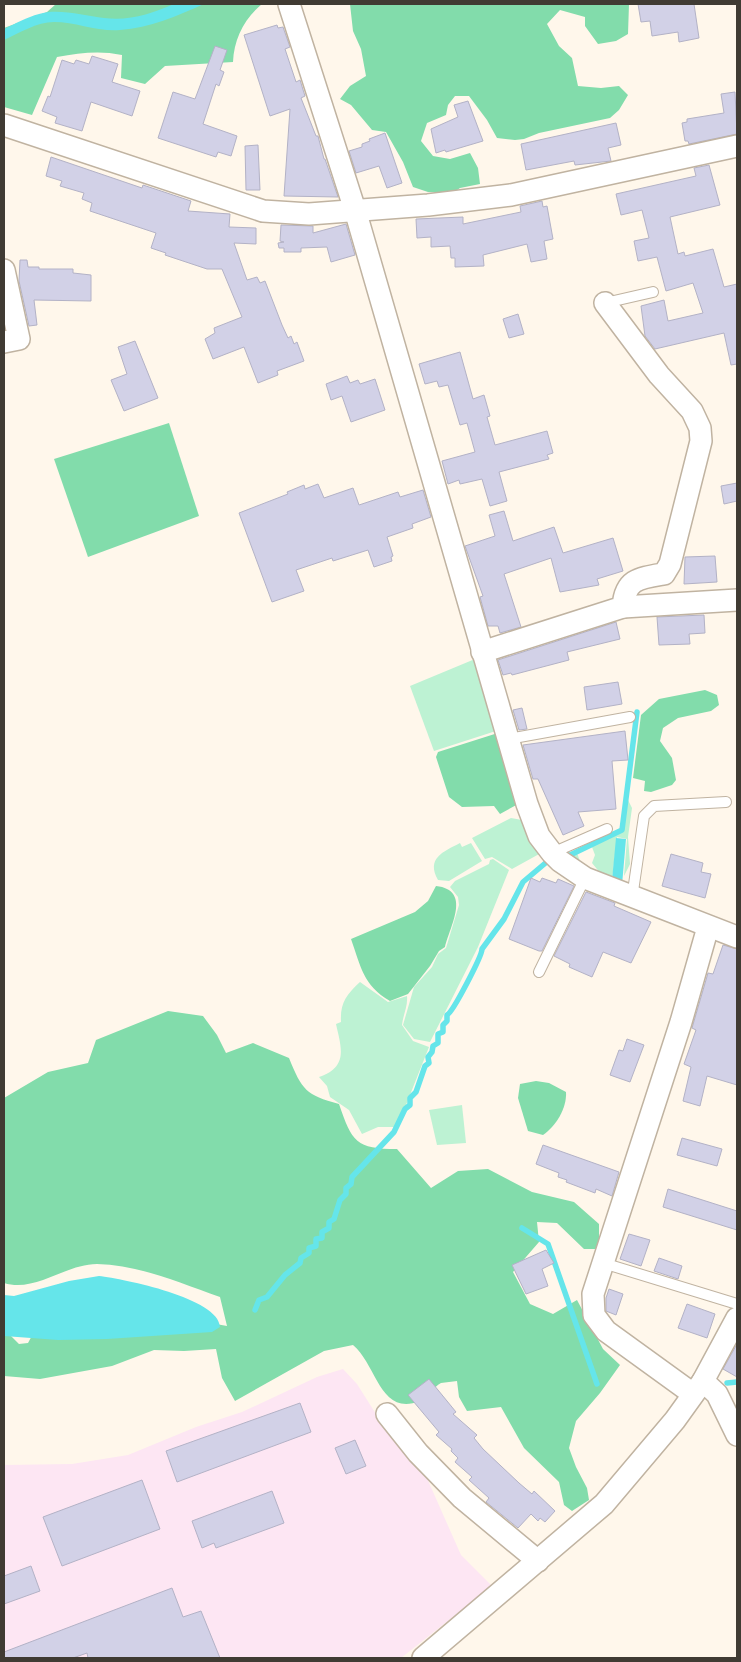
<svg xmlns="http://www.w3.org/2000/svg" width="741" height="1662" font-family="'Crimson Pro',serif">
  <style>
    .education { fill: #fde6f3 }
    .green { fill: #bdf2d3 }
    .forest { fill: #82dcab }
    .water { fill: #65e5ea }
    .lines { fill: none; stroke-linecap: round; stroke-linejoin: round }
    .stream { stroke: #65e5ea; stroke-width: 5.5 }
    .building { fill: #d2d1e7; stroke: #b3b2c6 }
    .lane-casing { stroke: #c0b3a1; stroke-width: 12 }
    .street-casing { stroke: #c0b3a1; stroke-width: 24 }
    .lane { stroke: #fff; stroke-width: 10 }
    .street { stroke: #fff; stroke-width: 21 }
  </style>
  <rect width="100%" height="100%" fill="#fff7eb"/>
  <polygon class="education" points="343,1369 357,1384 388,1433 426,1476 461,1555 492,1586 401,1658 4,1658 4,1465 72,1464 128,1455 196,1427 242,1412 317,1377"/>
  <g class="green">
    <polygon points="475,659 499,730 434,751 410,686"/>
    <polygon points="628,800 632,808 628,837 630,864 624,876 627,839 617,837 612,880 601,874 592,863 595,855 592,847 577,853 581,864 570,855 623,831"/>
    <polygon points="511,818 522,820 541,853 512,869 492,857 485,859 472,838"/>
    <path d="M460 843 462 847 471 843 482 861 449 881 438 880C426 858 443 852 460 843Z"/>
    <polygon points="493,859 509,870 478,947 430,1042 414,1039 403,1025 414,987 432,967 438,954 446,948 459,905 458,897 450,887 455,881 489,864 490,860"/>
    <path d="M360 982 388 1002 407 996C408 1006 403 1015 402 1025L413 1041 429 1047 406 1105 394 1127H378L362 1134 349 1110 330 1097 327 1086 319 1077C349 1067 341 1047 336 1024L341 1022C340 1003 346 995 360 982Z"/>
    <polygon points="462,1105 466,1143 437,1145 429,1110"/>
  </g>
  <g class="forest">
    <path d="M56 4H262C244 19 234 39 233 62L165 66 145 84 121 78 122 55C99 50 80 53 57 57L32 115 4 107V28L47 12Z"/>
    <polygon points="350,4 629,4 628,34 616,41 598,44 585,26 585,17 560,10 547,24 559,46 572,58 578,86 601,88 619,86 628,95 619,110 610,118 539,133 524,139 515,140 497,138 487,120 469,96 455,96 448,105 446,115 427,123 421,141 433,156 450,159 470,153 478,168 480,184 460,188 453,193 428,192 413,187 403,162 386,132 372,130 351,105 340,99 350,86 366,76 361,49 353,31"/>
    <polygon points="169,423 199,516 88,557 54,459"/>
    <polygon points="705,690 717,695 719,705 711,711 678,718 663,728 660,741 672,758 676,780 672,785 651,792 644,791 645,781 633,778 641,715 659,699"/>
    <polygon points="501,732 520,803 500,814 494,806 462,807 449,797 436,757 438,752"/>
    <path d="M436 886C472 890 450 926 445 947L439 951 430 966 408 994 390 1001C363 985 361 967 351 939L415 912 428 901Z"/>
    <path d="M168 1011 203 1016 217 1035 226 1053 253 1043 289 1058C302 1090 306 1095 339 1104 352 1142 356 1149 397 1149L431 1188 458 1171 488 1169 532 1192 574 1202 599 1224V1249H584L557 1223 537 1222 539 1242 513 1272 530 1304 553 1314 577 1300 603 1349 620 1365 600 1393 576 1421 569 1448 576 1467 587 1488 589 1500 572 1511 564 1505 559 1482 524 1448 501 1407 467 1411 459 1397 457 1381C452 1382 446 1382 441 1383 433 1387 429 1398 420 1401 380 1417 377 1365 353 1345L324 1351 235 1401 222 1378 216 1349 184 1351 154 1350 112 1366 40 1379 4 1376V1329L19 1344 28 1343 35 1330 205 1322 227 1326 220 1297C180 1283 140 1265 97 1264 65 1264 35 1293 4 1283V1098L48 1072 88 1063 96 1040Z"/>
    <path d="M536 1081 549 1083 566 1092C567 1108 556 1126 543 1135L528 1131 518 1098 520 1084Z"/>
  </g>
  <g class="water">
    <path d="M174 4H204C177 16 150 28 120 30 98 32 76 22 54 22 37 22 19 33 4 40V29C15 24 27 17 39 14 59 8 84 16 104 18 130 21 151 14 174 4Z"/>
    <polygon points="616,838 626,839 622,885 612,880"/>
    <path d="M99 1276C124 1279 219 1298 220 1327L212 1332 107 1339 58 1340 4 1336V1295L14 1296 69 1281Z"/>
  </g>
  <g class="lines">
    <g class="stream">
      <polyline points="568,856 622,830 637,712"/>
      <polyline points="522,1228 548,1244 597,1384"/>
      <path d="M255 1310 259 1300 267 1297 285 1275 300 1263 301 1258 309 1253V1248L316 1246V1239L322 1238V1232L329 1228V1222L334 1219 340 1200 346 1194V1188L351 1184 352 1177 394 1132 405 1109 410 1105V1098L416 1092 425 1066 429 1063 428 1057 432 1052 433 1046 438 1043V1034L443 1032V1025L447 1021V1015C453 1012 482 956 482 949L504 919 523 882 549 860"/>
      <polyline points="727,1383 737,1382"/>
    </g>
  </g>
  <g class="building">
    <polygon points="638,4 694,4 699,38 679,42 678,32 652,36 650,21 641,22"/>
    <polygon points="277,25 278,28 283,27 290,47 285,49 296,82 300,80 305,96 301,98 316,136 318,136 324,159 325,159 338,197 284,196 290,109 270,116 244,35"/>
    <polygon points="215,46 227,50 220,70 224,72 219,86 216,84 203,124 237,136 231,156 218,152 216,157 158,138 173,92 195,99"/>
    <polygon points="92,56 118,64 112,82 140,91 132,116 91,102 82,131 55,123 57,117 42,111 48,96 50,97 62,60 74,64 76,60 89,64"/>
    <polygon points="735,92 737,134 689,144 688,141 685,141 682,123 687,122 687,119 724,113 721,94"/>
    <polygon points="468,101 483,141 446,152 445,150 436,153 431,129 458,117 454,105"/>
    <polygon points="616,123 621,145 608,148 611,161 575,165 574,161 526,170 521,144"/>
    <polygon points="385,133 402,183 387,188 379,166 356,173 349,151 362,147 362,144 370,141 369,139"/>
    <polygon points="258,145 260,190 246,190 245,146"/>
    <polygon points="51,157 142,188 143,185 191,201 188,211 230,214 229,227 256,228 256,244 234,243 247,280 257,277 260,283 265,281 282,325 288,338 291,336 294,344 297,342 304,361 277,371 278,375 258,383 244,347 213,359 205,339 215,333 214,328 242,317 222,269 207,269 165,255 166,253 151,248 156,233 90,211 92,203 82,199 84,193 60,186 62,181 46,176"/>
    <polygon points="709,165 720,205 670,217 678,254 684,252 685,256 713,249 724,287 737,284 737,364 731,365 724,333 655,349 645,336 641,306 664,300 668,321 703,313 693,283 666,291 657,257 638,261 634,241 649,238 642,210 621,215 616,194 696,176 694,168"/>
    <polygon points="542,201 543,207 547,206 553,239 544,241 547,259 531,262 527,244 483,255 484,266 455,267 455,258 451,258 450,246 431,247 431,237 417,238 416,219 463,217 463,224 521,212 520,206"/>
    <polygon points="346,224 355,255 331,262 327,247 301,248 301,252 284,252 284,248 279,248 278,243 284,242 280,241 281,225 313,226 313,233"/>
    <polygon points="20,260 27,260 28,267 39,267 39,269 73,269 73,273 91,275 91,301 34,300 37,325 29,326 19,281"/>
    <polygon points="518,314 524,334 509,338 503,319"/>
    <polygon points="135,341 158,398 124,411 111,380 127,374 118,347"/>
    <polygon points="460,352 473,399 484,395 490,416 487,417 495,445 547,431 553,453 547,455 549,459 499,472 507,501 490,506 482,479 460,484 459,480 448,484 442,461 475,452 467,423 460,425 448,385 439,387 437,381 425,384 419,364"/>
    <polygon points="347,376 350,383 358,380 360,384 375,379 385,410 351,422 342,396 331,400 326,384"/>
    <polygon points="737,483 737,501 724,504 721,486"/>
    <polygon points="318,484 324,498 353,488 359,505 398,492 400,497 423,490 431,517 412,524 413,528 387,537 393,556 391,557 392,561 374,567 368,550 333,561 332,558 296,570 304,591 272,602 239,513 288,494 287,492 304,485 305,489"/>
    <polygon points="504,511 513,541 554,527 563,553 613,538 623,571 597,579 599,585 560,592 551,558 504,574 521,627 500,633 498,626 488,626 480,597 483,596 465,546 495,536 489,515"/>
    <polygon points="715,556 717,582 684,584 685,557"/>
    <polygon points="704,615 705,633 689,634 690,644 659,645 657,617"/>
    <polygon points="616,622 620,639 567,652 569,660 512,675 511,673 503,675 498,660"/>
    <polygon points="618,682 622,704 587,710 584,687"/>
    <polygon points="522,708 527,729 519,730 513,710"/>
    <polygon points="625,731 628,760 612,761 616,809 578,812 584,826 563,835 538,779 533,779 523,745"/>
    <polygon points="671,854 703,863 701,872 711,874 705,898 662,886"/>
    <polygon points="531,878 540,882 542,878 556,883 558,879 574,886 542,951 539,951 509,939"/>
    <polygon points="586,892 615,903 614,906 651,922 631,963 603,952 592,977 569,967 570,964 554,956"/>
    <polygon points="723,945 737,949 737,1085 707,1076 700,1106 683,1101 691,1067 684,1064 696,1030 692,1028 708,973 713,974"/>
    <polygon points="627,1039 644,1045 630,1082 610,1075 619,1050 623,1051"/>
    <polygon points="682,1138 722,1149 717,1166 677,1155"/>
    <polygon points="543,1145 619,1172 612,1196 596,1189 595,1193 566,1182 567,1180 558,1177 559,1173 536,1164"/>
    <polygon points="668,1189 737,1211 737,1230 663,1207"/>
    <polygon points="629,1234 650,1240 641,1266 620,1259"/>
    <polygon points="546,1250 554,1263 542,1269 548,1286 526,1294 512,1265"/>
    <polygon points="659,1258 682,1266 678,1279 654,1271"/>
    <polygon points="609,1289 623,1294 616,1315 606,1311 606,1298"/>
    <polygon points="687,1304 715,1314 707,1338 678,1328"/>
    <polygon points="737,1344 737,1377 723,1369"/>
    <polygon points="429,1379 456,1412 453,1414 477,1435 474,1438 483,1449 519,1483 532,1494 534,1491 555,1511 545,1522 540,1518 538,1521 531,1514 518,1528 486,1502 489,1498 469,1480 472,1477 455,1462 458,1458 451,1451 452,1449 436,1435 439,1432 408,1395"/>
    <polygon points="300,1403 311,1432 177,1482 166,1451"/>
    <polygon points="355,1440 366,1466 346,1474 335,1448"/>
    <polygon points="142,1480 160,1529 62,1566 43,1517"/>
    <polygon points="272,1491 284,1523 216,1548 214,1543 202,1548 192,1521"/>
    <polygon points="31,1566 40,1591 4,1604 4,1576"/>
    <polygon points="172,1588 183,1617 201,1611 220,1658 88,1658 87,1653 73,1658 4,1658 4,1652"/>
  </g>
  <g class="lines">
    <defs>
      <g id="lane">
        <polyline points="605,303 653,292"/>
        <polyline points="508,739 630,717"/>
        <polyline points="552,853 607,829"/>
        <polyline points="632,898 644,816 654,806 726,802"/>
        <polyline points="539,972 585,878"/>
        <polyline points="603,1263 737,1304"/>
      </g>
      <g id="street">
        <polyline points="289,4 355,210 527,804 539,836 552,853 560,861 585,878 737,937"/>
        <polyline points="4,125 263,211 309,214 428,205 511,195 737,146"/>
        <polyline points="4,270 19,339 4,342"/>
        <polyline points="623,607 737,600"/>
        <path d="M482 652 623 607C625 579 639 578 664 574L670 564 701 441 700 428 692 411 659 375 605 303"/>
        <polyline points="703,1381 717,1394 737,1435"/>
        <polyline points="693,1394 606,1331 594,1315 593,1294 681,1022 708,927"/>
        <polyline points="387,1414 418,1453 462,1498 538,1561"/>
        <polyline points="423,1658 604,1504 675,1420 703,1381 737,1318"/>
      </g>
    </defs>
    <use href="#lane" class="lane-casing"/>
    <use href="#street" class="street-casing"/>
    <use href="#lane" class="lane"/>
    <use href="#street" class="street"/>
  </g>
  <rect width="741" height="1662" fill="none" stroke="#403b33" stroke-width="10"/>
</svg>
